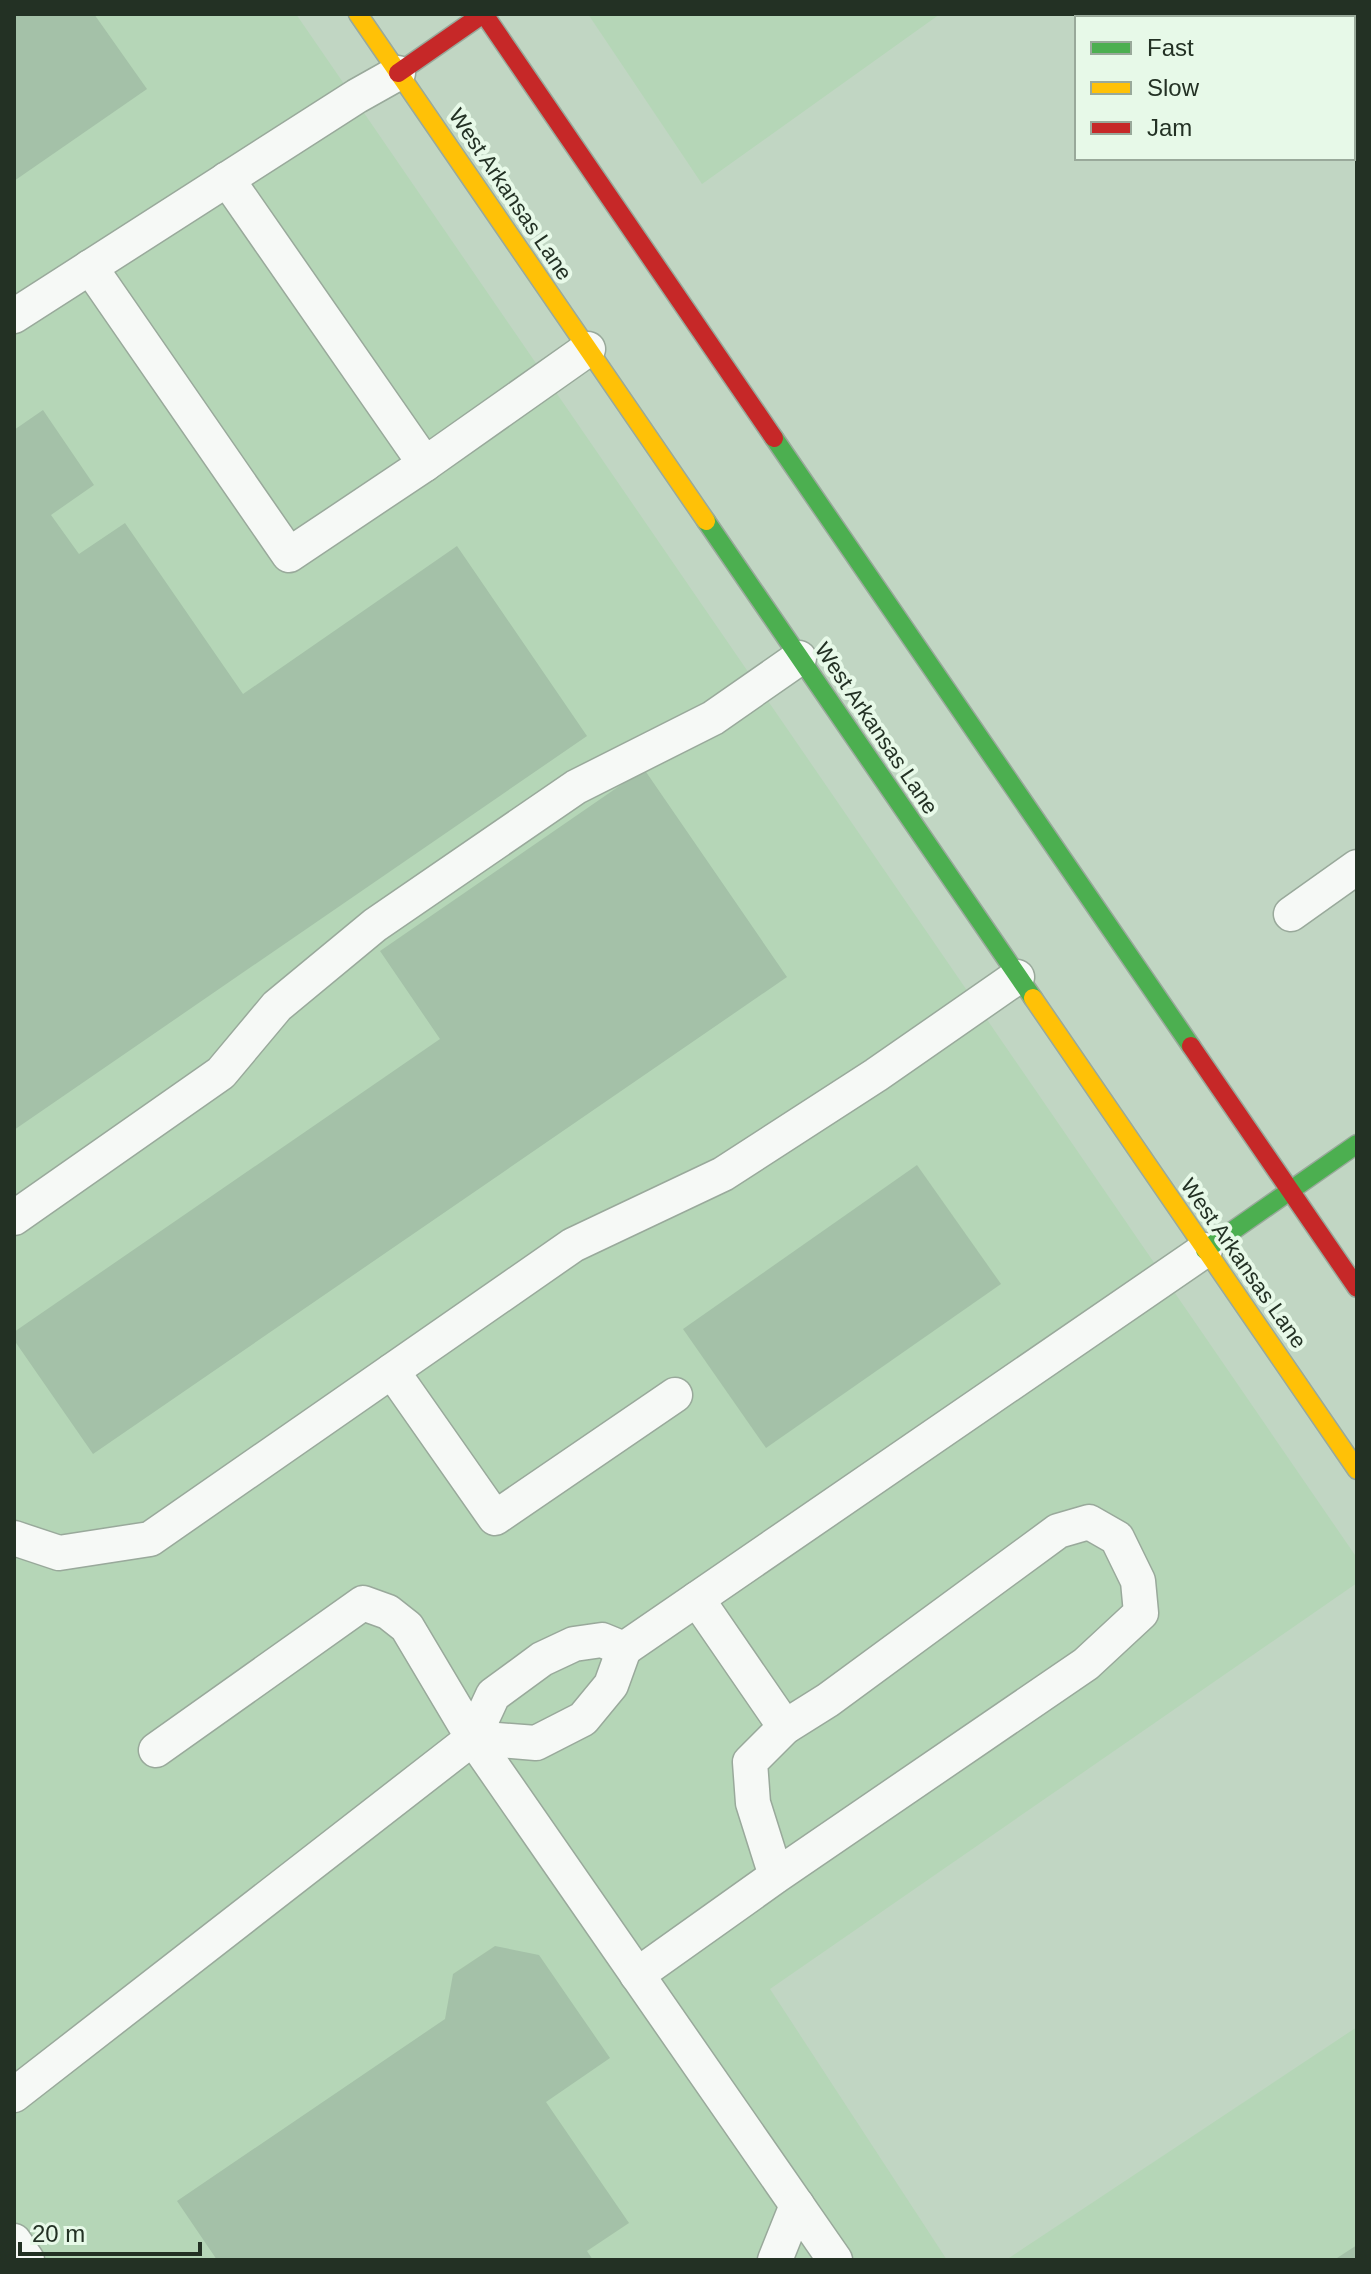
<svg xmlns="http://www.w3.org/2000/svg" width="1371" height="2274" font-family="Helvetica,sans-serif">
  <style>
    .built { fill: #b5d6b7 }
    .building { fill: #a4c1a8 }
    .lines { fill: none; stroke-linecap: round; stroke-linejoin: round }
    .lane-casing { stroke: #99a99b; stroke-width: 37 }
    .fast-casing { stroke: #99a99b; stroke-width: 21 }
    .slow-casing { stroke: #99a99b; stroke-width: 21 }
    .jam-casing { stroke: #99a99b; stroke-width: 21 }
    .lane { stroke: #f6f9f6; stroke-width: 34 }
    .fast { stroke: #4caf50; stroke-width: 18 }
    .slow { stroke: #ffc107; stroke-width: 18 }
    .jam { stroke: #c62828; stroke-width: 18 }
    .labels { text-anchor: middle; stroke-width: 8; stroke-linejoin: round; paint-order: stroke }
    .street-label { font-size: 22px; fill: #233124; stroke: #e7f9e8 }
  </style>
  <rect width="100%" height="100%" fill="#c1d6c3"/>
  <g class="built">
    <polygon points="14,14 296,14 1357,1558 1357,1583 770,1989 947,2260 14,2260"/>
    <polygon points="588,14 940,14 702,184"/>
    <polygon points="1357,2027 1357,2260 1006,2260"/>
  </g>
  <g class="building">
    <polygon points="14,14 94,14 147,89 14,181"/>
    <polygon points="43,410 94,485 51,515 79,554 125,523 243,694 457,546 587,736 14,1130 14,430"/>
    <polygon points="644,769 787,977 93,1454 14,1340 14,1332 440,1039 380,951"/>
    <polygon points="917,1165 1001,1284 766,1448 683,1329"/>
    <polygon points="495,1946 539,1955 610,2058 546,2102 629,2223 587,2251 593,2260 217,2260 177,2201 445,2019 453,1974"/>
    <polygon points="1357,2245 1357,2260 1334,2260"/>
  </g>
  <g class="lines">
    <defs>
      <g id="lane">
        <polyline points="227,179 425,464 588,349"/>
        <polyline points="90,267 289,555 425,464"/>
        <polyline points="14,316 357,96 398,73"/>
        <polyline points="1291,914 1357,867"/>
        <polyline points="14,1218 221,1073 277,1006 375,925 576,787 713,718 799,658"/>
        <polyline points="392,1371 495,1518 675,1395"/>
        <polyline points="14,1538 59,1553 150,1539 573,1245 723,1174 876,1075 1017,977"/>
        <polyline points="697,1599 785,1727"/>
        <polyline points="473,1738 536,1743 583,1719 611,1685 624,1649"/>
        <polyline points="156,1750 363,1603 388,1612 407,1627 473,1738 835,2260"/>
        <polyline points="637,1975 776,1876 1086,1664 1141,1613 1138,1581 1117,1538 1089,1522 1058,1531 828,1700 785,1727 750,1762 753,1803 776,1876"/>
        <polyline points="14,2095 473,1738 493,1695 542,1659 574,1644 602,1640 624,1649 1205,1250"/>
        <polyline points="14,2241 27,2260"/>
        <polyline points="775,2260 797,2205"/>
      </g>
      <g id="fast">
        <polyline points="774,438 1191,1046"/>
        <polyline points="706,521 1033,998"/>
        <polyline points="1205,1250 1357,1144"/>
      </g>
      <g id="slow">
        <polyline points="358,14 706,521"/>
        <polyline points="1033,998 1357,1470"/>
      </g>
      <g id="jam">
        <polyline points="484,14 774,438"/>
        <polyline points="398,73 483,14"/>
        <polyline points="1191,1046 1357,1288"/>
      </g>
    </defs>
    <use href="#lane" class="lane-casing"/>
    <use href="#fast" class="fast-casing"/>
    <use href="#slow" class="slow-casing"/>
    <use href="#jam" class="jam-casing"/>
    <use href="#lane" class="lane"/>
    <use href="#fast" class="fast"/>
    <use href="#slow" class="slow"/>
    <use href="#jam" class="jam"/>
  </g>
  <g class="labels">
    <g class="street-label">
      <text transform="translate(511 194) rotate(56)" y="8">West Arkansas Lane</text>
      <text transform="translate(877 728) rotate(56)" y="8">West Arkansas Lane</text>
      <text transform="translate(1244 1263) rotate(55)" y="8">West Arkansas Lane</text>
    </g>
  </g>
  <rect width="1371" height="2274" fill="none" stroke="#233124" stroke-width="32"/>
  <rect x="1075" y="16" width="280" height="144" fill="#e7f9e8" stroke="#99a99a" stroke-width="2"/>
  <rect x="1091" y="42" width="40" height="12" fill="#4caf50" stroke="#99a99a" stroke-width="2"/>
  <text x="1147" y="56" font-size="24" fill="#233124">Fast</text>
  <rect x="1091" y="82" width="40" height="12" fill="#ffc107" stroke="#99a99a" stroke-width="2"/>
  <text x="1147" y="96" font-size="24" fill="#233124">Slow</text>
  <rect x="1091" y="122" width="40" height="12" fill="#c62828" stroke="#99a99a" stroke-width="2"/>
  <text x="1147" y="136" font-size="24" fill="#233124">Jam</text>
  <path d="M20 2242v12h180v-12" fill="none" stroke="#233124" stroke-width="4"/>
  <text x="32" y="2242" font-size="24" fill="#233124" stroke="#e7f9e8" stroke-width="6" paint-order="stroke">20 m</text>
</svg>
